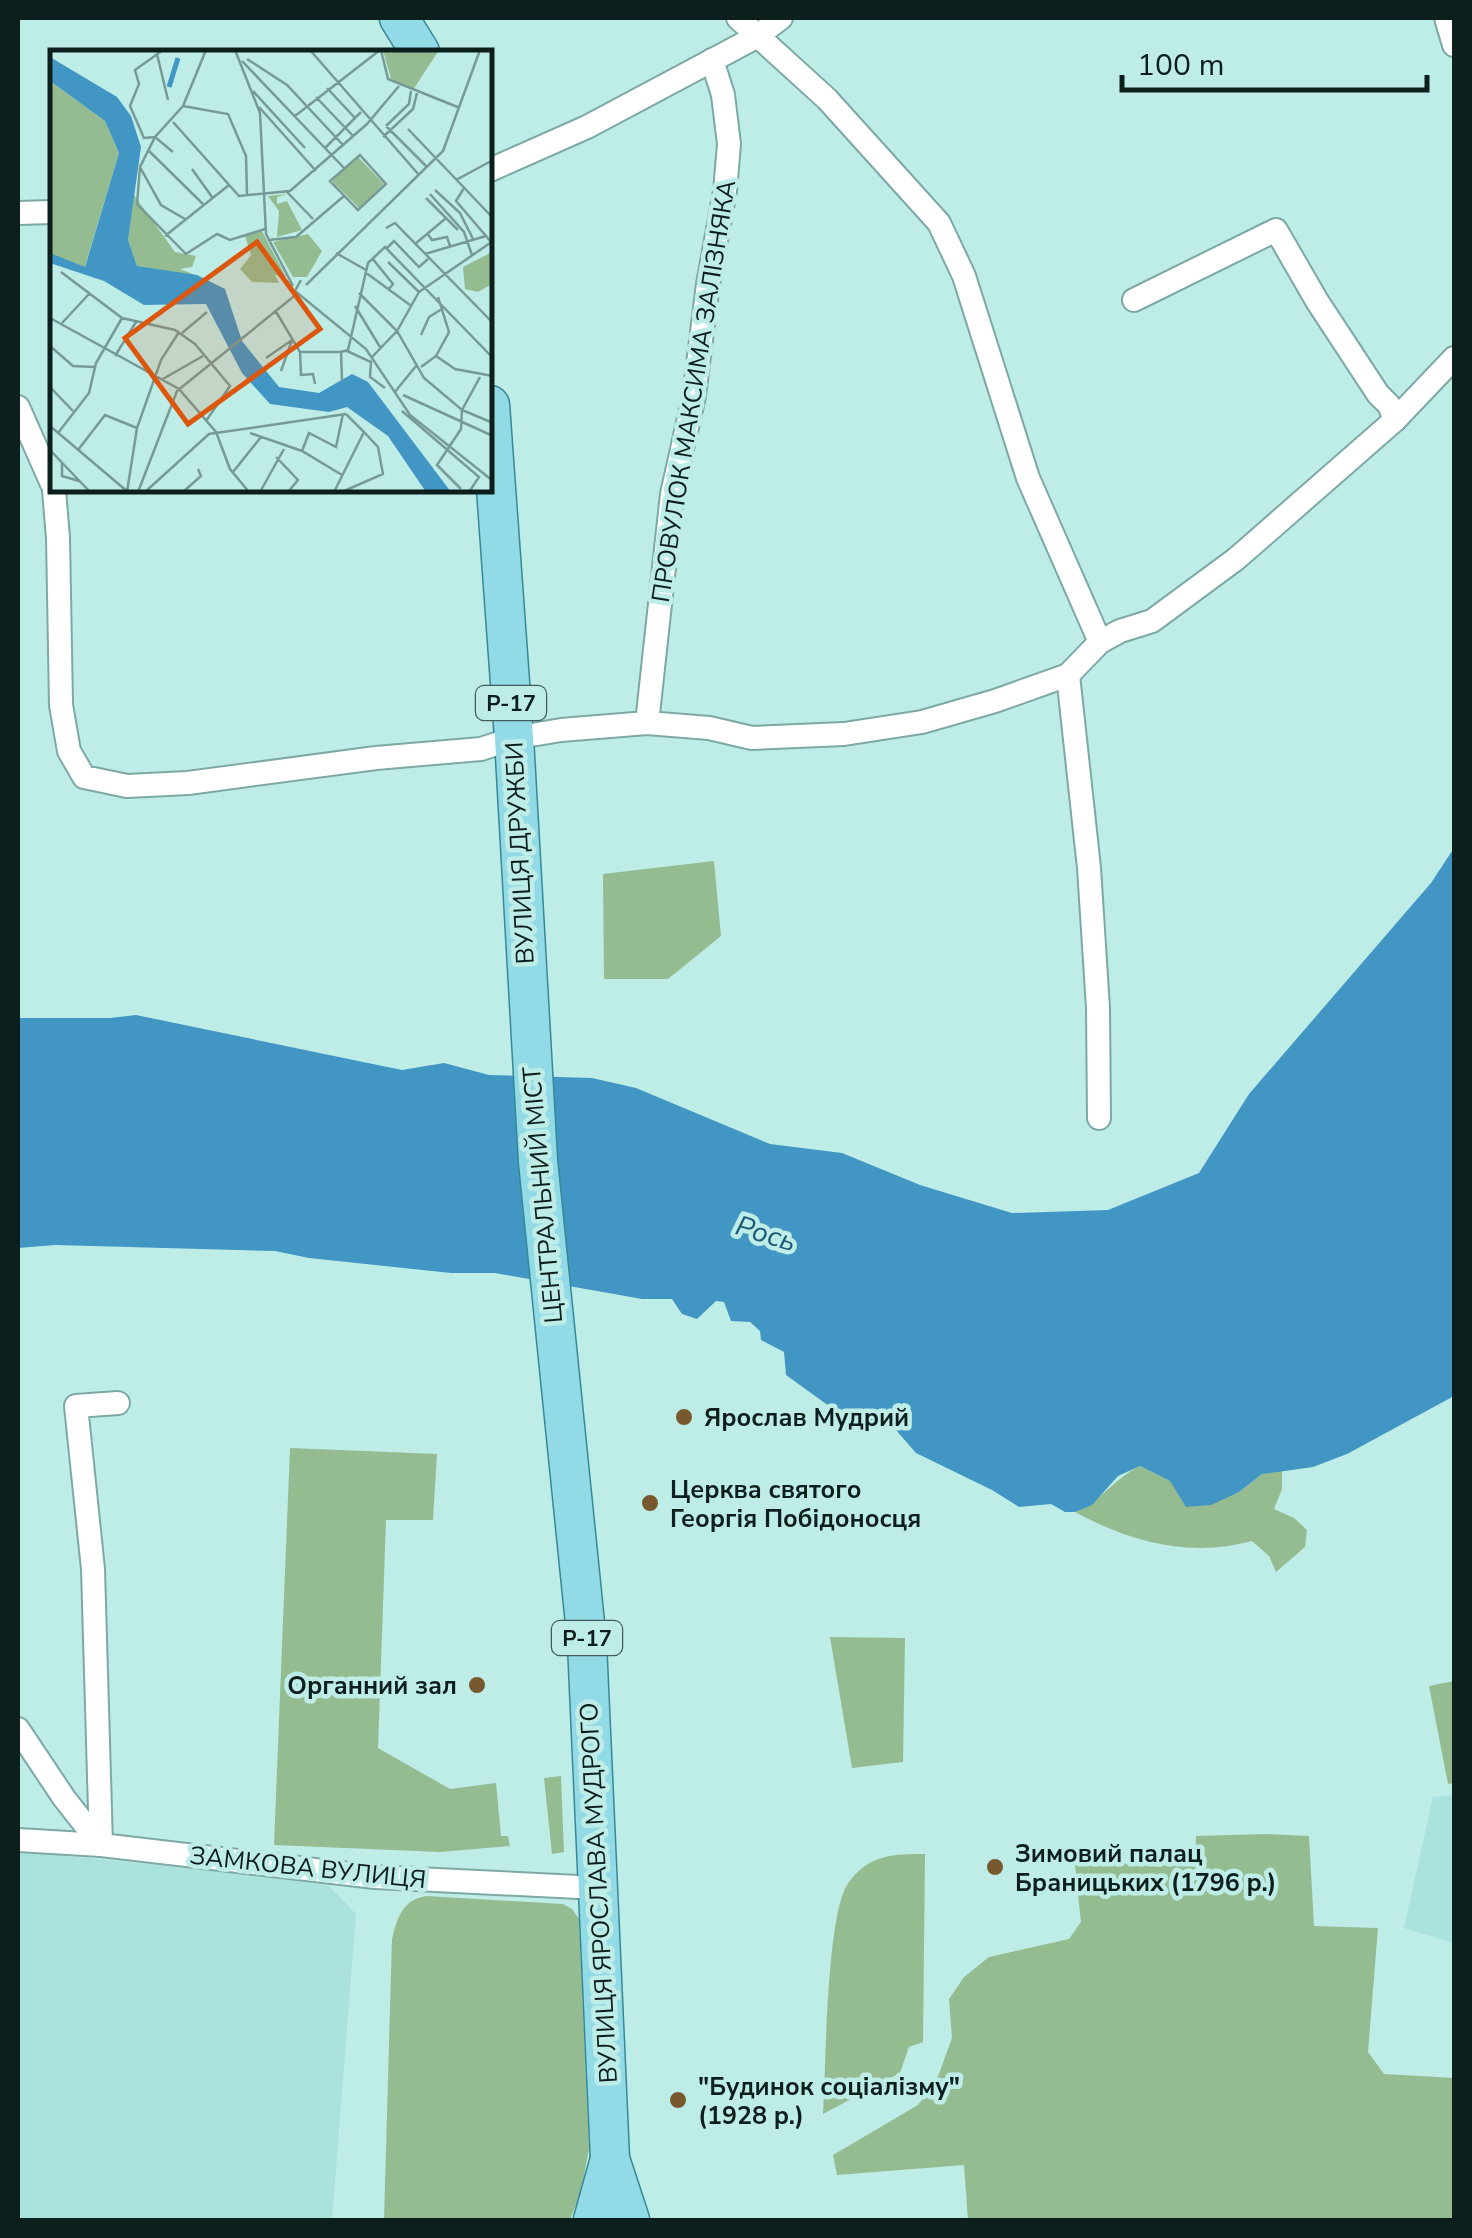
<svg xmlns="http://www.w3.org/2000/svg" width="1472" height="2238" font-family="'Nunito Sans',sans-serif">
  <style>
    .built { fill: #aae2dd }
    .green { fill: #95bc91 }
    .water { fill: #4196c3 }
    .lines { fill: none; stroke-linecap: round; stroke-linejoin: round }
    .street-casing { stroke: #7da9a5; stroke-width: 26 }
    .primary-casing { stroke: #358996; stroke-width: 41 }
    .street { stroke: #fff; stroke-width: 22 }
    .primary { stroke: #93dae7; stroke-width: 38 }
    .poi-dot { fill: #78592e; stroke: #beece7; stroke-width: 4 }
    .labels { text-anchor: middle; stroke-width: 9; stroke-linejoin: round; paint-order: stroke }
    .shield { fill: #beece7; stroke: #425c5a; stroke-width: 2.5 }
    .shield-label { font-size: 22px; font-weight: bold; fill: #0d1f1d }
    .street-label { font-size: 25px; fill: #0d1f1d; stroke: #beece7 }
    .poi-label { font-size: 25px; font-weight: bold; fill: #0d1f1d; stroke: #beece7; text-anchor: start }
    .water-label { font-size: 28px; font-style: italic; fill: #195979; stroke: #beece7 }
    .inset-river { fill: none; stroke: #4196c3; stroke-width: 5 }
    .inset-road { fill: none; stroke: #779a96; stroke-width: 2.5 }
    .view { fill: #dd560d; fill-opacity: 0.15; stroke: #dd560d; stroke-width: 5 }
    .inset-edge { fill: none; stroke: #0d1f1d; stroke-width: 5 }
  </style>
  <rect width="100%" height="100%" fill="#beece7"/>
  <g class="built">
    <polygon points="1454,1795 1454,1943 1404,1928 1433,1797"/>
    <polygon points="18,1851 276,1877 329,1886 356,1914 332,2220 18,2220"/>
  </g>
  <g class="green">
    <polygon points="714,861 721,936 668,979 604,979 603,874"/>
    <polygon points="290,1448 437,1454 433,1520 386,1520 378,1748 450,1789 496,1783 501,1836 508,1836 510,1846 440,1852 274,1845"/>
    <path d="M1140 1466 1170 1481 1239 1492 1262 1474 1282 1470V1489L1274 1509 1294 1518 1307 1530 1305 1547 1276 1572 1269 1556 1252 1541C1190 1558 1130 1542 1075 1512 1102 1501 1113 1479 1140 1466Z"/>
    <polygon points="830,1637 905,1638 903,1762 852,1768"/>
    <polygon points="1454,1681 1454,1783 1448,1784 1429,1686"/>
    <polygon points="561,1776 564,1852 552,1854 544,1778"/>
    <polygon points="1267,1834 1309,1836 1314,1926 1378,1928 1368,2052 1384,2074 1454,2078 1454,2220 968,2220 964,2165 837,2175 833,2155 918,2105 936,2082 952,2038 949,1999 964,1977 989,1957 1069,1939 1081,1922 1075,1865 1195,1862 1196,1836"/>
    <path d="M925 1854 923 2042 909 2047 900 2073 823 2114C826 2070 826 1911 849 1882 870 1854 894 1854 925 1854Z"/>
    <path d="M426 1896 563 1904 572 1909 579 1919 589 2149 581 2191 570 2220H384L392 1939C397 1917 403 1900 426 1896Z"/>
  </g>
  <polygon class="water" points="1454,848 1454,1396 1347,1454 1313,1467 1262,1474 1239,1492 1211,1505 1186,1507 1170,1481 1140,1466 1118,1476 1092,1505 1075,1512 1065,1512 1051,1504 1019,1507 992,1490 916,1453 896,1430 847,1419 786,1375 784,1352 761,1340 760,1331 750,1322 731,1321 724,1302 716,1301 697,1319 682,1314 672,1299 642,1299 495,1273 451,1273 309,1258 275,1251 55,1245 18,1248 18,1018 110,1018 136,1015 402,1070 444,1063 489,1075 592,1078 636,1088 770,1144 842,1153 920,1185 1012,1213 1108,1210 1199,1173 1249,1094 1431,883"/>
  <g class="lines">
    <defs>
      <g id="street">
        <polyline points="738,18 827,99 939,223 964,276 1028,478 1100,642"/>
        <polyline points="1446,18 1454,45"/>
        <polyline points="490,170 587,127 756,37 781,18"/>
        <polyline points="18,213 52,212"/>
        <polyline points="1134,300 1276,230 1317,301 1378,394 1389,405 1395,420"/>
        <polyline points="18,407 52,484"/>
        <polyline points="54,490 58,538 61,705 69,751 84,777 127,786 188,783 376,758 481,749 514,738 561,730 647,723 709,728 752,738 844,734 922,722 995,701 1068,675 1100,642 1120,631 1152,621 1236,559 1395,420 1454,358"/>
        <polyline points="1068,675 1089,868 1098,1008 1099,1118"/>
        <polyline points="647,723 672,494 694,396 708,284 725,191 729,144 723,95 712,60"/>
        <polyline points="18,1729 64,1798 101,1845"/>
        <polyline points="18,1840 101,1845 375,1877 599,1888"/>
        <polyline points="101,1845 93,1569 76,1406 118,1403"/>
      </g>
      <g id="primary">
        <polyline points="399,18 420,52"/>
        <polyline points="490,405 514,738 538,1161 587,1643 610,2159 630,2220"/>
        <polyline points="593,2220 610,2159"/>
      </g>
    </defs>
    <use href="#street" class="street-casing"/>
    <use href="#primary" class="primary-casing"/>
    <use href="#street" class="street"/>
    <use href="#primary" class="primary"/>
  </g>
  <g class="poi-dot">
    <circle cx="684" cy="1417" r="10"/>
    <circle cx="650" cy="1503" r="10"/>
    <circle cx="477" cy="1685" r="10"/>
    <circle cx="995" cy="1867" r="10"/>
    <circle cx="678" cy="2100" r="10"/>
  </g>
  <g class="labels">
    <g class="shield">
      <rect x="476" y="686" width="70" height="34" rx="8"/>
      <rect x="552" y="1621" width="70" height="34" rx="8"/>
    </g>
    <g class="shield-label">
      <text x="511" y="711">Р-17</text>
      <text x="587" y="1646">Р-17</text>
    </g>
    <g class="street-label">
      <text transform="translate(693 391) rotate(-81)" y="9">ПРОВУЛОК МАКСИМА ЗАЛІЗНЯКА</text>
      <text transform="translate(519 853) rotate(-93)" y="9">ВУЛИЦЯ ДРУЖБИ</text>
      <text transform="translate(542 1195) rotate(-95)" y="9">ЦЕНТРАЛЬНИЙ МІСТ</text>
      <text transform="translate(308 1867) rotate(6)" y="9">ЗАМКОВА ВУЛИЦЯ</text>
      <text transform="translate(598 1893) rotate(-93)" y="9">ВУЛИЦЯ ЯРОСЛАВА МУДРОГО</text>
    </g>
    <g class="poi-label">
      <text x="704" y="1426">Ярослав Мудрий</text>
      <text x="670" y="1498">Церква святого<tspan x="670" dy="29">Георгія Побідоносця</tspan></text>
      <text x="457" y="1694" text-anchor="end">Органний зал</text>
      <text x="1015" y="1862">Зимовий палац<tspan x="1015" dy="29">Браницьких (1796 р.)</tspan></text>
      <text x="698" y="2095">"Будинок соціалізму"<tspan x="698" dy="29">(1928 р.)</tspan></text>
    </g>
    <g class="water-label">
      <text transform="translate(766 1233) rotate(17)" y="10">Рось</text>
    </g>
  </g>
  <g transform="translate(50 50)">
    <rect width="442" height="442" fill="#beece7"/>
    <path d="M333 0H389L363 40 341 29ZM0 31 55 71 69 103 34 219 0 203ZM307 106 334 134 309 158 282 131ZM238 144 227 147V154L237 151 252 180 227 187 229 161 218 146ZM84 145 125 202 146 206 142 217 130 219 148 226 87 216 78 190ZM212 181 236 227 225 225 229 233 202 232 190 219 201 205 195 186ZM258 184 272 201 257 227H243L223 192ZM442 202V234L428 242 415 239 413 217Z" fill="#95bc91"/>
    <path d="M0 7 67 47 81 66 91 97 78 190 87 216 147 225 175 239 192 291 229 337 269 343 302 324 318 332 401 442H376L338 386 297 357 279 362 220 354 192 323 156 254 94 255 54 231 0 213V203L35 217 69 103 55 71 0 31Z" fill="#4196c3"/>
    <path class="inset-river" d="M119 37 128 8"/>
    <path class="inset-road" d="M113 0 85 20 89 34 80 56 94 88 105 87 123 102M185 0 210 63 216 184 243 236M260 0 369 125M331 0 338 29 410 58M107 4 118 50M197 9 237 35 294 96M192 11 294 118M277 38 305 68M203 41 255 98M266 47 304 87M133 56 178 64 196 106 197 145M209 57 266 121M245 66 330 0M123 72 189 146 240 141 317 74 349 36M336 76 377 117M336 76 359 54 361 41M358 79 443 168M333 87 363 59 367 43M275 98 311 62M98 100 153 154M310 105 336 134 308 160 280 131ZM90 117 87 154 136 204 167 184 180 190 215 179M142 119 162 147M406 130 443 110M414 138 406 151 436 186M385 140 410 163 423 189M237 142 263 169M380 144 414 182 422 205M376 148 408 180M135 169 111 155 90 117 105 87 133 56 156 0M336 178 345 173 443 273M377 183 382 190 397 187 400 196M115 186 179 135M219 190 246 187 294 146M365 194 395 169M337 198 344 191 369 217 378 209M286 203 316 220M375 204 436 186 441 192M322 208 343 234 338 240M338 212 369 242M11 222 72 268 125 280 145 294 180 336 156 371M315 222 360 255M251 230 245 241 316 299 360 365 443 431M256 235 393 101 430 0M309 243 347 281 374 328 412 360 443 373M305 256 330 297M225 260 250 302H291M0 268 129 339 166 382 180 419 199 442M12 273 39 244M132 283 157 262M371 285 379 267 392 259M0 296 23 316 44 317M297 301 321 312 320 327 335 338M250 302 251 325 263 324 265 334M65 306 86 272M386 306 405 319 443 326M322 307 347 281 369 242 443 191M216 308 242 290M371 317 386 306 399 282 388 247M231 321 242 290M111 330 153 306M292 331 291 302 298 300 318 213 335 197 443 308M0 337 23 361M344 343 366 316M353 345 443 386M352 361 429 427 419 442M0 376 78 442M8 383 39 343 46 313 72 268M200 383 252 401 292 425M0 400 40 442M28 400 55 365 87 378M252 401 259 383 286 397 293 364M226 407 248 430 238 442M12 413V426L29 431M183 422 211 387M411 439 387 415 411 379 412 360 430 327M294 441 333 424 328 397 314 382M77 442 87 378 111 310 129 282M88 442 127 341 248 243M95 442 159 384 296 364M133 442 151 426 148 419M210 442 234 399M284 442 314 382 296 364"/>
    <path class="view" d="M207 192 270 279 138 374 75 288Z"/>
    <rect width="442" height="442" class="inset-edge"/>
  </g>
  <rect width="1472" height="2238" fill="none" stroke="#0d1f1d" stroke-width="40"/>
  <path d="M1122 75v15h305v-15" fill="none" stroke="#0d1f1d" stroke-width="5"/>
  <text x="1137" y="75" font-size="30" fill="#0d1f1d" stroke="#beece7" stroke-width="8" paint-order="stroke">100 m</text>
</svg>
